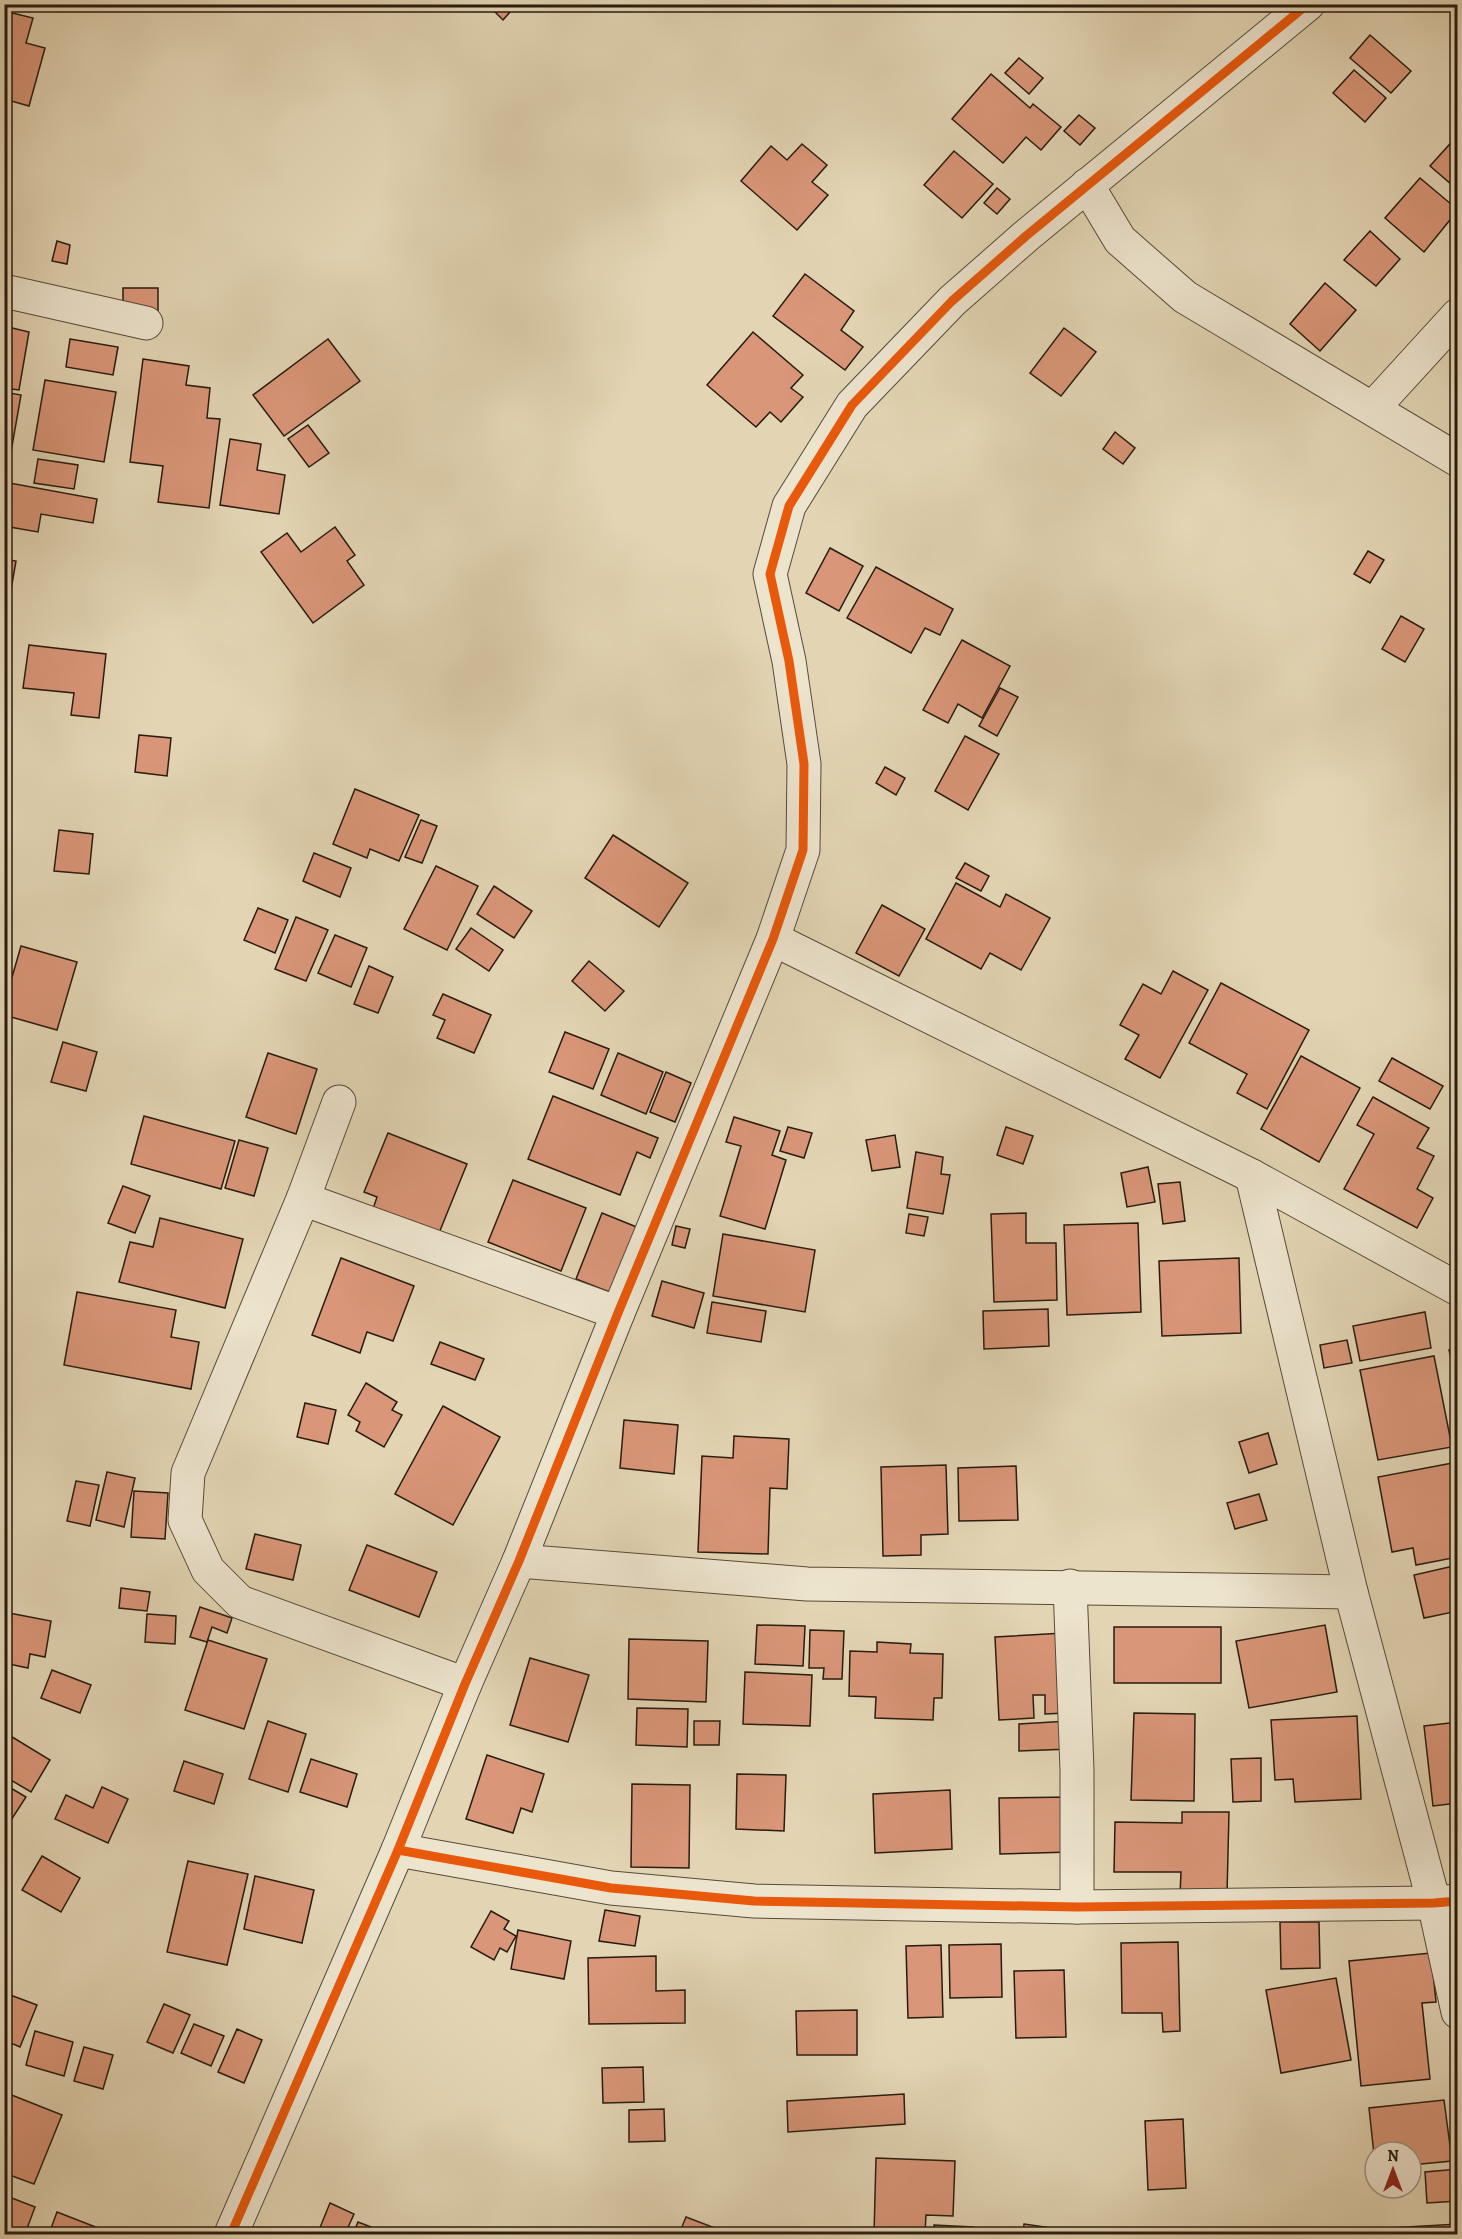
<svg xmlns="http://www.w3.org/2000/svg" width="1462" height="2239" font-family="Alegreya,serif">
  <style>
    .building { fill: #d99678; stroke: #281b0f; stroke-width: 1.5 }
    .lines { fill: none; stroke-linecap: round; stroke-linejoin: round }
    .minor-casing { stroke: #574a38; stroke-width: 35 }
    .minor { stroke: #ede4ce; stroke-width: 33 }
    .cycleway-casing { stroke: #ede4ce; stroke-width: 13 }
    .cycleway { stroke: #e8590c; stroke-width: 9 }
  </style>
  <rect width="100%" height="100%" fill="#e3d5b4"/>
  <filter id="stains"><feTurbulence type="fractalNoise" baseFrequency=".00333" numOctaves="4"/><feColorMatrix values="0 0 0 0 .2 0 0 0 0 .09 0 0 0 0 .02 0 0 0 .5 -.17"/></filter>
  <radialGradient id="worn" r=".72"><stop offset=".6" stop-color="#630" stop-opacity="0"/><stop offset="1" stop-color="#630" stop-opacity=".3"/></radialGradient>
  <g class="building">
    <polygon points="487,4 517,4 503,20"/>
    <polygon points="4,11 33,18 26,43 45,48 29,106 4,99"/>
    <polygon points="1370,35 1411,71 1391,93 1350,58"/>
    <polygon points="1019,58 1043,78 1029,94 1005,73"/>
    <polygon points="1354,70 1386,98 1365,122 1333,93"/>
    <polygon points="991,74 1030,108 1033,104 1061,127 1041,150 1026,137 1003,163 952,119"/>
    <polygon points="1079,115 1095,128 1080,145 1064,131"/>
    <polygon points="1458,135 1458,190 1430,166"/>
    <polygon points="802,144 827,165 812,182 828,195 797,230 741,181 771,146 787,160"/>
    <polygon points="4,149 10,150 4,175"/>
    <polygon points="954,151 993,184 962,218 924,185"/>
    <polygon points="1420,178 1458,210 1424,252 1385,218"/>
    <polygon points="997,188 1010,199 997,214 984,203"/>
    <polygon points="1370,231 1400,259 1376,286 1344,260"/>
    <polygon points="57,241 70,245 67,264 52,261"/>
    <polygon points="805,274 854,311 841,330 863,347 845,370 773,316"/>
    <polygon points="1325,283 1356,310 1320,351 1290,324"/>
    <rect x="123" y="288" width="35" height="26"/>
    <polygon points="4,326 29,332 19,390 4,388"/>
    <polygon points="1064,328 1096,352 1061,396 1030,373"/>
    <polygon points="753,332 803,375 791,388 803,397 781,422 770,412 756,427 707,385"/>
    <polygon points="70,339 118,347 113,375 66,367"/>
    <polygon points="328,339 360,381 284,436 253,395"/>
    <polygon points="143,359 189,366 186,385 210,388 207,418 220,419 209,508 158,502 163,466 130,462"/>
    <polygon points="45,380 116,392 104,462 33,450"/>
    <polygon points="4,392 21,395 11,452 4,451"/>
    <polygon points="308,425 329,453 309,467 288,439"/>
    <polygon points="1115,432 1135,448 1123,464 1103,449"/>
    <polygon points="230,439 261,444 257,470 285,475 279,514 220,505"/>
    <polygon points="38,459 78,465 74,489 34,483"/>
    <polygon points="4,482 97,499 93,523 41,514 38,532 4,526"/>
    <polygon points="335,527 355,555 347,561 364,585 313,623 261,552 287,533 301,552"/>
    <polygon points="830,548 863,566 839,611 806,593"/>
    <polygon points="1368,551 1384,560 1370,583 1354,574"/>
    <polygon points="4,559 16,561 7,613 4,612"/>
    <polygon points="876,567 953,609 940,635 925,628 911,653 847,618"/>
    <polygon points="1401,616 1424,629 1405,662 1382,649"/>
    <polygon points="962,640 1010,666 982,718 958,704 948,723 923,710"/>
    <polygon points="29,645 106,654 99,718 71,715 74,693 23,688"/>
    <polygon points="1000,688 1018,697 997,736 979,726"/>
    <polygon points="139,735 171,738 167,776 135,772"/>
    <polygon points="965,736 999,754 968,810 935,791"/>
    <polygon points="885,767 905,778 896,795 876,783"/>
    <polygon points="355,789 419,815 399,861 370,849 367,858 333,844"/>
    <polygon points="421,820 437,826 422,863 405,857"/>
    <polygon points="59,830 93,834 89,874 54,871"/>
    <polygon points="613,835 688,883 659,927 585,878"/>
    <polygon points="314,853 351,868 340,897 303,881"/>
    <polygon points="965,863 989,876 981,891 956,878"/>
    <polygon points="436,866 478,886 447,950 404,929"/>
    <polygon points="956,883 1000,907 1006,894 1050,918 1021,970 990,953 981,969 926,939"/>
    <polygon points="494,886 532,911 514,938 477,914"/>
    <polygon points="882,905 925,929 899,976 856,953"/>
    <polygon points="258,908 288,920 275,953 244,940"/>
    <polygon points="296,917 328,930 306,981 275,969"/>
    <polygon points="471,928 503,950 489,971 456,949"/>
    <polygon points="335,935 367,948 351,987 318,973"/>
    <polygon points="21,946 77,962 57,1030 4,1015 4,1005"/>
    <polygon points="589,961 624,991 605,1011 572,981"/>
    <polygon points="369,966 393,977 378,1013 354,1004"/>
    <polygon points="1173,971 1208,990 1160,1078 1125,1059 1139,1035 1120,1025 1143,984 1161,994"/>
    <polygon points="1221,983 1309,1030 1267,1109 1237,1093 1247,1074 1189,1043"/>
    <polygon points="443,994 491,1015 474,1053 437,1038 445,1020 433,1015"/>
    <polygon points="565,1032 609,1049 593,1089 549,1072"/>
    <polygon points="63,1042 97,1052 86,1091 51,1082"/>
    <polygon points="268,1053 317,1069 296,1134 246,1117"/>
    <polygon points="618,1053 663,1072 646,1114 601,1095"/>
    <polygon points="1301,1056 1360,1088 1319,1162 1261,1129"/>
    <polygon points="1392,1058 1443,1086 1430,1109 1379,1081"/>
    <polygon points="666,1072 691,1083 675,1122 650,1112"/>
    <polygon points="553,1096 658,1138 650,1158 637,1152 620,1195 528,1159"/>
    <polygon points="1373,1097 1429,1128 1417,1148 1434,1156 1417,1189 1433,1198 1417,1228 1344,1189 1374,1134 1357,1125"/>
    <polygon points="4,1104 10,1105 4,1139"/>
    <polygon points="144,1116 235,1141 221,1189 131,1164"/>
    <polygon points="734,1117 780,1131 772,1155 786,1160 765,1229 720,1216 741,1146 726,1142"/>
    <polygon points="788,1127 812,1133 804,1158 780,1151"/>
    <polygon points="1006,1127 1033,1136 1023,1164 997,1155"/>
    <polygon points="388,1133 467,1164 437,1238 372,1212 377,1197 364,1192"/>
    <polygon points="895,1135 900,1167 872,1171 866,1140"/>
    <polygon points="239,1140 268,1148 254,1196 225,1188"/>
    <polygon points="916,1152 943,1157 941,1174 950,1175 943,1214 907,1208"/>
    <polygon points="1148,1167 1155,1202 1127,1207 1121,1173"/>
    <polygon points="513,1180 586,1208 561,1271 488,1242"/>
    <polygon points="1180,1182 1185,1221 1163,1224 1158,1184"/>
    <polygon points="123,1186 150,1196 135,1233 108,1223"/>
    <polygon points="602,1213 639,1228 612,1293 576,1279"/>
    <polygon points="1026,1213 1026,1243 1056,1243 1057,1300 994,1302 991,1214"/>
    <polygon points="909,1214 928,1217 924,1236 906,1233"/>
    <polygon points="160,1218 243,1239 225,1308 119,1282 130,1242 153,1247"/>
    <polygon points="1138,1223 1141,1312 1067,1315 1064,1225"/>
    <polygon points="676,1226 690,1229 685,1248 672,1245"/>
    <polygon points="723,1234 815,1250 805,1312 713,1296"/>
    <polygon points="341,1258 414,1286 393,1341 367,1332 360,1353 312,1335"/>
    <polygon points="1239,1258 1241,1333 1162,1336 1159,1261"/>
    <polygon points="662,1281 704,1293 694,1328 652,1316"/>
    <polygon points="77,1292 176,1310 171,1337 199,1342 191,1389 64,1365"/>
    <polygon points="712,1302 766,1311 761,1342 707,1333"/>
    <polygon points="1048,1309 1049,1346 984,1349 983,1311"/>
    <polygon points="1425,1312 1431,1348 1360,1361 1353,1326"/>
    <polygon points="1347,1340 1352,1363 1324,1368 1320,1345"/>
    <polygon points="440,1342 484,1359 475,1380 431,1364"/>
    <polygon points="1458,1349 1458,1386 1457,1387 1449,1350"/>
    <polygon points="1434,1356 1452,1447 1378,1460 1360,1370"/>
    <polygon points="366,1383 397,1402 392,1410 402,1415 384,1447 356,1431 360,1422 348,1415"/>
    <polygon points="305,1403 336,1410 328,1444 297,1437"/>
    <polygon points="443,1406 500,1437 453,1525 395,1494"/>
    <polygon points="624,1420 678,1425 674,1474 620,1468"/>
    <polygon points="1268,1433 1277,1464 1249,1473 1239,1442"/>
    <polygon points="734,1436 789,1439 787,1489 770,1488 768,1554 698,1552 702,1456 733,1458"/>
    <polygon points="1458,1462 1458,1557 1416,1565 1413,1548 1392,1552 1378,1477"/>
    <polygon points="946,1465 948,1534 921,1535 921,1555 883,1556 881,1467"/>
    <polygon points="1016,1466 1018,1520 959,1521 958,1468"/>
    <polygon points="107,1472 135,1478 124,1527 96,1520"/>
    <polygon points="76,1481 99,1485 90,1526 67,1521"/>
    <polygon points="134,1491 168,1493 165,1539 131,1537"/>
    <polygon points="1259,1494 1267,1520 1235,1529 1227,1503"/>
    <polygon points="255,1534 301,1545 293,1580 246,1569"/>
    <polygon points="367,1545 437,1572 419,1617 349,1590"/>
    <polygon points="1458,1565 1458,1611 1424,1618 1414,1575"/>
    <polygon points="121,1588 150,1592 147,1611 119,1608"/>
    <polygon points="200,1607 232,1618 227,1633 212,1627 207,1642 190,1637"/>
    <polygon points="4,1612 51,1621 45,1657 30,1654 28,1668 4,1663"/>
    <polygon points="147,1614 176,1616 175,1644 145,1642"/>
    <polygon points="757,1625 805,1626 803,1666 755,1664"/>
    <polygon points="1325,1625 1337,1692 1249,1708 1236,1641"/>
    <rect x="1114" y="1627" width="107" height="56"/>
    <polygon points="810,1630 844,1631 842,1679 823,1679 824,1668 809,1668"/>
    <polygon points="1064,1633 1067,1713 1045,1714 1045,1695 1033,1695 1034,1718 999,1720 995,1637"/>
    <polygon points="629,1639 708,1641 706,1702 628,1699"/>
    <polygon points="208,1640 267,1659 244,1729 185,1710"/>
    <polygon points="877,1642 911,1644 910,1653 943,1654 942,1698 934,1698 933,1720 875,1718 876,1697 849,1696 850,1651 877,1652"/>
    <polygon points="530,1658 589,1675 568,1742 510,1725"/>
    <polygon points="52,1670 91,1685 80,1713 41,1698"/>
    <polygon points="745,1672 812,1675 810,1726 743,1724"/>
    <polygon points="637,1708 688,1709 687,1747 636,1745"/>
    <polygon points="1134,1713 1195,1714 1194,1801 1131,1800"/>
    <polygon points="1357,1716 1361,1799 1295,1802 1293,1779 1275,1780 1271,1720"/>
    <polygon points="268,1721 306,1734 288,1792 249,1779"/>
    <polygon points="694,1721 720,1721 719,1745 694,1745"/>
    <polygon points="1069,1721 1070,1749 1019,1751 1019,1724"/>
    <polygon points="1458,1722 1458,1803 1433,1806 1424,1726"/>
    <polygon points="4,1732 50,1760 31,1792 4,1776"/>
    <polygon points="487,1755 544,1774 532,1812 521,1808 513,1833 466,1819"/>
    <polygon points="1261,1758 1261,1801 1233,1802 1231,1759"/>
    <polygon points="311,1759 357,1774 347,1807 300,1792"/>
    <polygon points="184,1761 223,1774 214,1804 174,1791"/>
    <polygon points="737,1774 786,1775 784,1831 736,1829"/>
    <polygon points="4,1784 26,1797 4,1831"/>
    <polygon points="632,1784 690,1785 689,1868 631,1867"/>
    <polygon points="102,1787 128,1799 108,1843 55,1819 66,1795 93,1808"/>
    <polygon points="950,1790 952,1849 875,1853 873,1794"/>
    <polygon points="1071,1797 1072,1852 1000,1854 999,1798"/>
    <polygon points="1182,1812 1229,1812 1227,1895 1180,1895 1181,1872 1114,1872 1115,1822 1182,1823"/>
    <polygon points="42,1856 80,1878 61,1912 22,1890"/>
    <polygon points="188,1861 248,1874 227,1965 167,1952"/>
    <polygon points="255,1876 314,1890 302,1943 244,1929"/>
    <polygon points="605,1910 640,1916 635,1946 599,1941"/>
    <polygon points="491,1911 509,1921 504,1929 516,1936 507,1952 500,1948 494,1960 471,1947"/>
    <polygon points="1280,1922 1319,1922 1320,1968 1281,1969"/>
    <polygon points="518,1930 571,1941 564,1979 511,1969"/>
    <polygon points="1178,1942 1180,2031 1163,2032 1162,2013 1122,2013 1121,1943"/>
    <polygon points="1001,1944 1002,1997 950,1998 949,1945"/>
    <polygon points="941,1945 943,2017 908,2018 906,1946"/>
    <polygon points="1431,1953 1436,2002 1422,2003 1430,2079 1361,2086 1349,1961"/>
    <polygon points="656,1956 656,1991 685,1990 685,2023 589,2024 588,1958"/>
    <polygon points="1064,1970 1066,2037 1016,2038 1014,1971"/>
    <polygon points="1336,1978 1351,2060 1281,2073 1266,1990"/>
    <polygon points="5,1993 37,2005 20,2047 4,2040"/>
    <polygon points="164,2004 190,2015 173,2053 147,2042"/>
    <polygon points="857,2010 857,2055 797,2055 796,2011"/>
    <polygon points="194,2024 224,2036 211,2066 181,2053"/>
    <polygon points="237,2029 262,2040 244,2083 218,2072"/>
    <polygon points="35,2031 73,2042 64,2076 26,2065"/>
    <polygon points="84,2047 113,2055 103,2089 74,2081"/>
    <polygon points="643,2067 644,2102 603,2103 602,2068"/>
    <polygon points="4,2092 62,2115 34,2184 4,2173"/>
    <polygon points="904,2094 905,2124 788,2132 787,2101"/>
    <polygon points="1444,2100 1452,2161 1411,2165 1411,2152 1375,2152 1375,2164 1369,2108"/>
    <polygon points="664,2109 665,2141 629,2142 629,2110"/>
    <polygon points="1183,2119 1186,2188 1148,2190 1145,2121"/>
    <polygon points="876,2158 955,2161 953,2216 926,2215 925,2234 874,2234"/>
    <polygon points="1458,2169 1458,2201 1427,2203 1425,2172"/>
    <polygon points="4,2195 35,2207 25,2234 4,2234"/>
    <polygon points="330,2203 354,2214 345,2234 328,2234 319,2230"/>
    <polygon points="57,2212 98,2228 95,2234 49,2234"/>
    <polygon points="686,2217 728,2233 727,2234 679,2234"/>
    <polygon points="358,2222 376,2229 374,2234 353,2234"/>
    <polygon points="1024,2224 1073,2231 1072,2234 1003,2234 1003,2229 1023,2232"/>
    <polygon points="1458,2224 1458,2234 1355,2234 1355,2230"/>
    <polygon points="934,2225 973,2227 973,2234 934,2234"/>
    <polygon points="114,2229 129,2234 112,2234"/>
  </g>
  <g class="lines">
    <defs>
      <g id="minor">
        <polyline points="1087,185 1120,240 1185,297 1458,460"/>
        <polyline points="4,291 146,323"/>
        <polyline points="1373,408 1458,315"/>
        <polyline points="773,939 1252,1176 1458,1289"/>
        <polyline points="339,1102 303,1199 188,1473 185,1520 208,1570 240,1602 465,1684"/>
        <polyline points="1252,1176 1351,1592 1434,1903 1458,2012"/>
        <polyline points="303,1199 618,1313"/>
        <polyline points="519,1561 807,1584 1351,1592"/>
        <polyline points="1070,1586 1077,1770 1077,1907"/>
        <polyline points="398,1850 611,1888 754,1901 1077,1907 1434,1903 1458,1901"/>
        <polyline points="231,2234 398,1850 465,1684 519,1561 618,1313 773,939 803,850 804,764 789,661 770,574 789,506 852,405 952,301 1026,236 1308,4"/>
      </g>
    </defs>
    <use href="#minor" class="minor-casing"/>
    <use href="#minor" class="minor"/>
    <defs>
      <g id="cycleway">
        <polyline points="398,1850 611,1888 754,1901 1077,1907 1434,1903 1458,1901"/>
        <polyline points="231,2234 398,1850 465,1684 519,1561 618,1313 773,939 803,850 804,764 789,661 770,574 789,506 852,405 952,301 1026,236 1308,4"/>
      </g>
    </defs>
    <use href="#cycleway" class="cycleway-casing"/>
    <use href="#cycleway" class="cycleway"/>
  </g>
  <rect width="1462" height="2239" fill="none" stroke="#e3d5b4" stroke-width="24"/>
  <rect x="6" y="6" width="1450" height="2227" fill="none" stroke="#281b0f" stroke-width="3"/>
  <rect x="12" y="12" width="1438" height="2215" fill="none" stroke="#281b0f" stroke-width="1.5"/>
  <g transform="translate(1393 2170)"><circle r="28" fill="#ede4ce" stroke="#9e9482" stroke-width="1.5"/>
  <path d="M0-4.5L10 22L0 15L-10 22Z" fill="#8f2418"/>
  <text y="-9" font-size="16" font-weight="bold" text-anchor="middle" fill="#281b0f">N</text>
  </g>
  <rect width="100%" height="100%" filter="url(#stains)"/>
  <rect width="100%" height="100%" fill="url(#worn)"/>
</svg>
